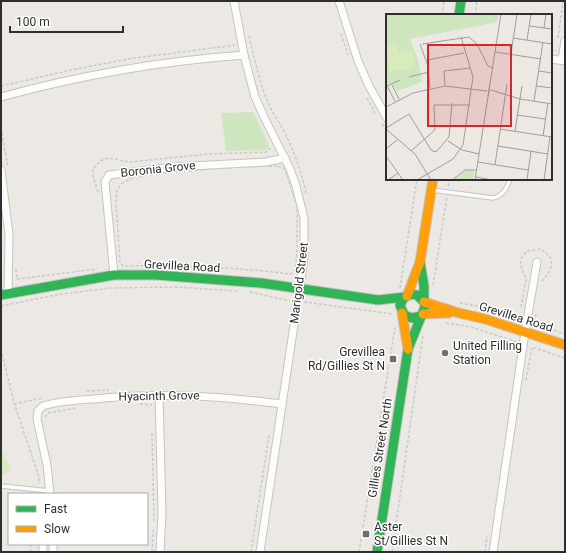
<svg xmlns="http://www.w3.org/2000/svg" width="566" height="553" font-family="Roboto,sans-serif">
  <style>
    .green { fill: #cee6be }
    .pitch { fill: #d9eabb }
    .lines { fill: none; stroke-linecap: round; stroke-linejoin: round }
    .lane-casing { stroke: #c5c4c5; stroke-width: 5.5 }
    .street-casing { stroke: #c5c4c5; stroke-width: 9 }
    .fast-casing { stroke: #c5c4c5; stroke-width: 11 }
    .slow-casing { stroke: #c5c4c5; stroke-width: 11 }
    .path { stroke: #c9c9c8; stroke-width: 1.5; stroke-dasharray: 3 2; stroke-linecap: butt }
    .lane { stroke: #fcfcfb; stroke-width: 3.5 }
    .street { stroke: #fcfcfb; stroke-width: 7 }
    .fast { stroke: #30b455; stroke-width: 9 }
    .slow { stroke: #ff9f0a; stroke-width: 9 }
    .poi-dot { fill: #706f6e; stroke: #fff; stroke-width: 1.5 }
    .labels { text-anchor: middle; stroke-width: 3; stroke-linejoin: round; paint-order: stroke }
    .street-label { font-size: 12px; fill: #2e2e2e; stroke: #fff }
    .poi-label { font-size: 12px; fill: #2e2e2e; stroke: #fff; text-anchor: start }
    .inset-road { fill: none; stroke: #a09e9b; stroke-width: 1 }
    .view { fill: #d62828; fill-opacity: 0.15; stroke: #d62828; stroke-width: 2 }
    .inset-edge { fill: none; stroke: #2e2e2e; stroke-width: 2 }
  </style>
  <rect width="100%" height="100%" fill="#ece8e4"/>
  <polygon class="green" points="253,112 269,145 267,150 226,151 221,113"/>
  <polygon class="pitch" points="1,448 11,470 1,475"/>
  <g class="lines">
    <defs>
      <g id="lane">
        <path d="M432 190 493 198C503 196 507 188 510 179"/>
        <polyline points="1,486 50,491"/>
      </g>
      <g id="street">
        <polyline points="234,1 244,55 255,97 264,117 290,169 296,186 304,218 304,258 260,552"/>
        <polyline points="339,1 358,61 369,86 387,118"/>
        <polyline points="551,59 565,61"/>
        <polyline points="562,60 565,41"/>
        <path d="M1 97C81 75 161 61 244 55"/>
        <polyline points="1,170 9,235 8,294"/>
        <polyline points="114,275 105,182 109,175 173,167 266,162 285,158"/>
        <polyline points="159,394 162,513 160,552"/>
        <path d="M50 494 47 465 37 419 38 411 43 406C59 401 78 400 94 399 158 392 218 396 282 404"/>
        <polyline points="43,552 43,544"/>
        <polyline points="53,552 53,544"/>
        <polyline points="493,552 525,332 537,262"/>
      </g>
      <g id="fast">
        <polyline points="459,15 461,1"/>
        <polyline points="420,262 424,286 424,300"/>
        <polyline points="1,295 114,275 156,275 261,283 378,300 405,297"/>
        <path d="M377 552 408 349 425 307 424 302 417 295C408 293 403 297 400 305L404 315 412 318 421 316"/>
      </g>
      <g id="slow">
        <polyline points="407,296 420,262 433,179"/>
        <polyline points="424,302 459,313 485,319 565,345"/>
        <polyline points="402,313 408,349"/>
        <polyline points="423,314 449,313"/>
      </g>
    </defs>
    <use href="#lane" class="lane-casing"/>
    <use href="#street" class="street-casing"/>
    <use href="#fast" class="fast-casing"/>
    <use href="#slow" class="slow-casing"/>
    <g class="path">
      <polyline points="442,15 444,1"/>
      <polyline points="475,15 477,1"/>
      <polyline points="341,34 348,55"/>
      <path d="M249 36C255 61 260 86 271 109 275 117 281 125 285 133 294 152 302 172 306 193"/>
      <polyline points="558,38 563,1"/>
      <polyline points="551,50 556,51 556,50"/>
      <polyline points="1,86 71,70 128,59 235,45"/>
      <polyline points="367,98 375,113"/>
      <polyline points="382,124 387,131"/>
      <polyline points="1,128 8,167"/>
      <path d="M278 166 285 169 297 206V253L295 272 290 274C234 267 179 265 123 266L120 262 116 202 117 191 121 184 134 177 176 172 237 167Z"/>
      <polyline points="448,186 450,179"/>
      <polyline points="98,192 93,176 93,169 100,161 108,158 130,162 210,154 266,152 272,147"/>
      <polyline points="16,269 17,279 97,269"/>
      <polyline points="433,285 447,196"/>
      <polyline points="400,288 417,179"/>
      <polyline points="250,292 290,301"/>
      <polyline points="305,303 305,302 393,314"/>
      <polyline points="460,303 477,306 519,318"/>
      <polyline points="1,306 55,295 110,288 177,287 237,291"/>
      <path d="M521 307 526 279 520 264 522 256 528 251 540 249C557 258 553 269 542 281"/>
      <polyline points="536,314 535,324 565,334"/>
      <polyline points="446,323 471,327 517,342"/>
      <polyline points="1,349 14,403 39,477 39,484"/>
      <polyline points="526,380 532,347 565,358"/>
      <polyline points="87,391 109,390"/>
      <polyline points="14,404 42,398"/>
      <polyline points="140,404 152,405"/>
      <polyline points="45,417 48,413 77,408"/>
      <polyline points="152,433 154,523"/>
      <polyline points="30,552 32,544"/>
      <polyline points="152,552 153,530"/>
      <polyline points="251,552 269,435"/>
      <polyline points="359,552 395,327"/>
      <polyline points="392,552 423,335"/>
      <polyline points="485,552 487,536"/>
    </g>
    <use href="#lane" class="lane"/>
    <use href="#street" class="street"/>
    <use href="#fast" class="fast"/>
    <use href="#slow" class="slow"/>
  </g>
  <g class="poi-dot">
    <circle cx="445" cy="353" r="4"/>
    <rect x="389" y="355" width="8" height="8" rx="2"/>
    <rect x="362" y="530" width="8" height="8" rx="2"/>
  </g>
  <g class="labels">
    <g class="street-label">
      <text transform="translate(158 169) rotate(-6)" y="4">Boronia Grove</text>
      <text transform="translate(182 266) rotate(3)" y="4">Grevillea Road</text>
      <text transform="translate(299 283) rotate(-83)" y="4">Marigold Street</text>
      <text transform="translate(516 317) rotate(17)" y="4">Grevillea Road</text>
      <text transform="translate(159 396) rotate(-1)" y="4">Hyacinth Grove</text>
      <text transform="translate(380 448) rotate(-81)" y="4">Gillies Street North</text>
    </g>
    <g class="poi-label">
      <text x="453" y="350">United Filling<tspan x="453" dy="14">Station</tspan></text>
      <text x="385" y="356" text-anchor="end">Grevillea<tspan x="385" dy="14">Rd/Gillies St N</tspan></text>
      <text x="374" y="531">Aster<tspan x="374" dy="14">St/Gillies St N</tspan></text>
    </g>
  </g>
  <g transform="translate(386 14)">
    <rect width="166" height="166" fill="#ece8e4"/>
    <path d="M0 0H112L111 8 24 25 32 46 36 68 11 77 6 69 1 71 0 69ZM79 157H88L87 166H67Z" fill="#cee6be"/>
    <path d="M11 31 12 39 26 36 29 54 4 58 0 33Z" fill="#d9eabb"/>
    <path class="inset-road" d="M144 12 166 15M158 14 160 0M127 24 166 30M141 26 145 0M34 30 42 52 44 74M36 30 83 23 91 30 102 52 107 54M109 38 155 45M125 40 131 0M41 46 78 39M153 57 166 59M23 63 43 58M0 70 9 87M6 71 13 85M1 72 14 66M59 72 58 57 84 54M151 72 166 74M105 76 134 85 166 90M102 82 115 0M148 87 157 28M0 93 27 79 59 72 101 77M131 101 159 105M0 114 23 100 45 136 50 138 63 123 66 89M0 115 29 140 45 166M114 115 166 123M129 117 136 72M157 122 162 89M62 127 76 136 93 140M112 132 162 140M0 135 11 126M25 137 49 116 48 91H84M0 142 17 166M92 148 142 156M109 151 121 70M90 163 106 166M2 166 12 159M31 166 67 145 77 131 87 63 75 23M66 166 79 156H91M89 166 104 70M141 166 145 137M158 166 164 123"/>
    <path class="view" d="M42 31H125V112H42Z"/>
    <rect width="166" height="166" class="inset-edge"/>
  </g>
  <rect width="566" height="553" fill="none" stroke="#2e2e2e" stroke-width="4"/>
  <rect x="8" y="493" width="140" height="52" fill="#ffffff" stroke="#ababab"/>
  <rect x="16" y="506" width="20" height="6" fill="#30b455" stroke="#ababab"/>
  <text x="44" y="513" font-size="12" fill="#2e2e2e">Fast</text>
  <rect x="16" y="526" width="20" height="6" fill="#ff9f0a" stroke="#ababab"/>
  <text x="44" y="533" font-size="12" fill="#2e2e2e">Slow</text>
  <path d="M10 26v6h113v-6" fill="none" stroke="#2e2e2e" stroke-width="2"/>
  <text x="16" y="26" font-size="12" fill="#2e2e2e" stroke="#ffffff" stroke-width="3" paint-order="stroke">100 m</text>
</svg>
